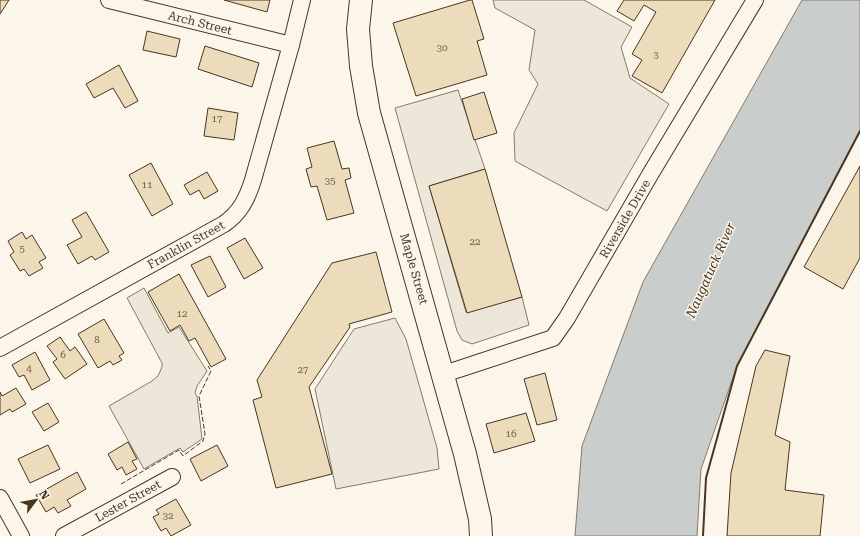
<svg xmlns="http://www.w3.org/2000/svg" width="860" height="536" font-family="'Roboto Serif',serif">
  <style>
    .parking { fill: #ede7d9; stroke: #887966 }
    .water { fill: #c9cecd; stroke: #887966 }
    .building { fill: #ecdcbc; stroke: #4a3520 }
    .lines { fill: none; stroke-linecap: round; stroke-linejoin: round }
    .street-casing { stroke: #4a3520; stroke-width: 18 }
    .secondary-casing { stroke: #4a3520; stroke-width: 24 }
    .street { stroke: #fbf6e9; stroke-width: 16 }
    .secondary { stroke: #fbf6e9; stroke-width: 22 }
    .fence { stroke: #4a3520; stroke-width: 1; stroke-dasharray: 5 2; stroke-linecap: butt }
    .wall { stroke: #4a3520; stroke-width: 2 }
    .labels { text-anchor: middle; stroke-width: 3; stroke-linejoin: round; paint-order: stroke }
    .number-label { font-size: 10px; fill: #725f47 }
    .street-label { font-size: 12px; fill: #4a3520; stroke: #fbf6e9 }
    .water-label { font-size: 13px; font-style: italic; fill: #4a3520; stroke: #fbf6e9 }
  </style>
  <rect width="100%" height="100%" fill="#fbf6e9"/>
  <g class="parking">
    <polygon points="493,0 584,0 632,27 621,47 630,78 669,104 607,211 515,161 514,133 538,84 529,70 535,30 495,8"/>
    <polygon points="458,90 485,169 429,186 466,312 522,297 529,325 472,344 462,340 457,331 395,108"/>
    <polygon points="144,288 168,333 179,327 207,371 197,386 195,393 197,396 202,439 183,452 180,448 144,469 109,406 152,381 158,376 162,367 162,363 127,298"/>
    <polygon points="395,318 406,339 437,448 439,469 336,489 315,389 354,329"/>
  </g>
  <polygon class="water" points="802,0 860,0 860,131 737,366 701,469 697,536 575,536 582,446 643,282"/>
  <g class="building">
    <polygon points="0,0 9,0 0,14"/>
    <polygon points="224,0 270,0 267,12"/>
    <polygon points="470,0 472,0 484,39 477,41 487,75 416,96 393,23"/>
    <polygon points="624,0 715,0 662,93 632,76 642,60 632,54 656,12 644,5 634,21 617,11"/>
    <polygon points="147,31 180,39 176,57 143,50"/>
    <polygon points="205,46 259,63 252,87 198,69"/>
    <polygon points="119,65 138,101 125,108 113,88 94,98 86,84"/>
    <polygon points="484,92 497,133 474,140 462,99"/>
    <polygon points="208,108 238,113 234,140 204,136"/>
    <polygon points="334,141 342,169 349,168 351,178 345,180 354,213 327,220 317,186 311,187 306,169 312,167 307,148"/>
    <polygon points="151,163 173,204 152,216 129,175"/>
    <polygon points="860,166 860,258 843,289 804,267"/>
    <polygon points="485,169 522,297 467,313 429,186"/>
    <polygon points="207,172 218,191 204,199 199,190 190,195 184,185"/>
    <polygon points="86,212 109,252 95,260 92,256 78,264 67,245 82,237 72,220"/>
    <polygon points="22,232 26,239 32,235 46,258 39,262 43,268 29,276 24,269 20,271 10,255 14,252 8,241"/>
    <polygon points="245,238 263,268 244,279 227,248"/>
    <polygon points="376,252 392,312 349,324 350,327 309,387 332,474 276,488 253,400 262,397 257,380 332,263"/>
    <polygon points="210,256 226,287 208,297 191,265"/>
    <polygon points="179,274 226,359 211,367 195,338 189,341 180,325 170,331 148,292"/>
    <polygon points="104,319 124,353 119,356 122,360 113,365 110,361 98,368 78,334"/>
    <polygon points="60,337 70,351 75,347 87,364 65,379 53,362 57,359 47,346"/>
    <polygon points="765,350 790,356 775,435 790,442 785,490 824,495 820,536 727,536 731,473 756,366"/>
    <polygon points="35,352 50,380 32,390 24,375 19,377 12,365"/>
    <polygon points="545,373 557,420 537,425 524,379"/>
    <polygon points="16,388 26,404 12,412 10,409 0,415 0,392 2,396"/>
    <polygon points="48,403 59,422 44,431 32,412"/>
    <polygon points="526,413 535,441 494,453 486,424"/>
    <polygon points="128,442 137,459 132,461 137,469 126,475 122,467 117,470 108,454"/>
    <polygon points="48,445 60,469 30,483 18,459"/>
    <polygon points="217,445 228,466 201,481 190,459"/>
    <polygon points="77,472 86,489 67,500 71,506 58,513 54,507 46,512 36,495"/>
    <polygon points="176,499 191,525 171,536 166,528 161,531 153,517 159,514 156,510"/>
  </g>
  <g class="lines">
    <defs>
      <g id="street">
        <polyline points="109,0 291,45"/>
        <path d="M0 348 224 224C240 213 247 199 253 180L291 45 302 0"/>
        <polyline points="444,374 553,338 567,318 651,173 755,0"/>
        <polyline points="0,498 21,536"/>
        <polyline points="64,536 172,477"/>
      </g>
      <polyline id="secondary" points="361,0 358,29 361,66 369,113 465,454 480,519 481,536"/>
    </defs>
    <use href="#street" class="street-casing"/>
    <use href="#secondary" class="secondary-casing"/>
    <use href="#street" class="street"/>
    <use href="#secondary" class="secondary"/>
    <polyline class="fence" points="121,484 179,450 183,456 203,441 205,434 199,396 211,371 208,366"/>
    <polyline class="wall" points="703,536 706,478 737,366 860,131"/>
  </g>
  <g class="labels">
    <g class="number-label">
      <text x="442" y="51">30</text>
      <text x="656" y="58">3</text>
      <text x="217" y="122">17</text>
      <text x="330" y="184">35</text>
      <text x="147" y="188">11</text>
      <text x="475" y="245">22</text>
      <text x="22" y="252">5</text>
      <text x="182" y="317">12</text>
      <text x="97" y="343">8</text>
      <text x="63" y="358">6</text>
      <text x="29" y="372">4</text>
      <text x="303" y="373">27</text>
      <text x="511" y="437">16</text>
      <text x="168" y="519">32</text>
    </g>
    <g class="street-label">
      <text transform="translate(200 23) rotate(14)" y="4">Arch Street</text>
      <text transform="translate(625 219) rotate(-60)" y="4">Riverside Drive</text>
      <text transform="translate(186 245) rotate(-29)" y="4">Franklin Street</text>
      <text transform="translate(414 269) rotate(74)" y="4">Maple Street</text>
      <text transform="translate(128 501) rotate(-29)" y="4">Lester Street</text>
    </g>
    <g class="water-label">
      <text transform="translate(710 270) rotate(-66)" y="5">Naugatuck River</text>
    </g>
  </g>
  <g transform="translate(36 500) rotate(58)" stroke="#fbf6e9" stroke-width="3" paint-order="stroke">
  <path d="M0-3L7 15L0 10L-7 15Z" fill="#4a3520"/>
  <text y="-6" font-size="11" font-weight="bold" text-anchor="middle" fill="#4a3520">N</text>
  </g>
</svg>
